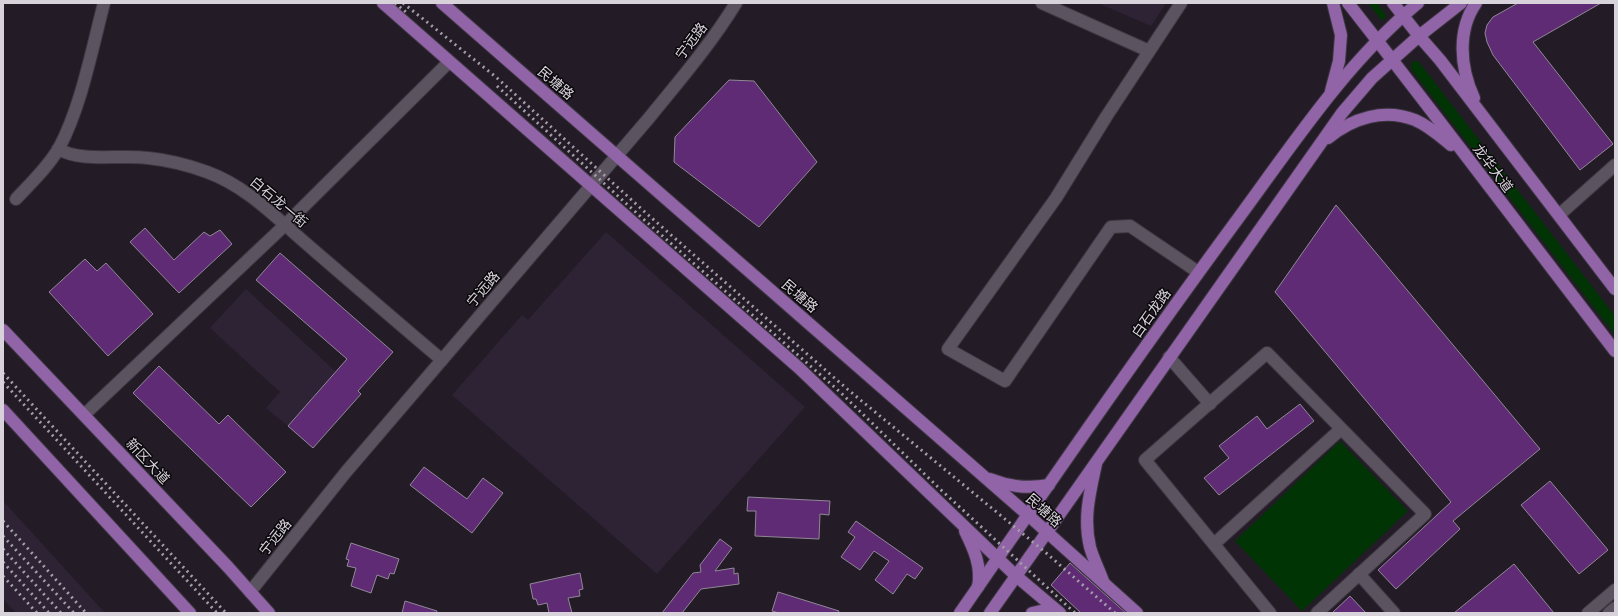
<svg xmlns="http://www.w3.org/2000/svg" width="1618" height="616" font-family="Ubuntu,'Noto Sans SC',sans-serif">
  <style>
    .built { fill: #2e2334 }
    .green { fill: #003405 }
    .building { fill: #5e2b74; stroke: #918896 }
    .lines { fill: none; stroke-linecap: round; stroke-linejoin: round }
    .minor-casing { stroke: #3d3741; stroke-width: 14 }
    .major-casing { stroke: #3d3741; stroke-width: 14 }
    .minor { stroke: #5c5360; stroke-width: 12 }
    .major { stroke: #9163a7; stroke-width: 12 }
    .rail { stroke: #a39ea7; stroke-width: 3; stroke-dasharray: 2 4; stroke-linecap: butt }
    .labels { text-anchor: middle; stroke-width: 3; stroke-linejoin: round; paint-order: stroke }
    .street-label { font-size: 14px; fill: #d8d3db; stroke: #0b080c }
  </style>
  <rect width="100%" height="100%" fill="#231c27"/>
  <g class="built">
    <polygon points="1098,3 1166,3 1151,26"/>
    <polygon points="606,232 805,407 657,574 452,395 522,315 528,320"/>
    <polygon points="246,289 336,372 288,426 266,408 280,392 210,328"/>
    <polygon points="3,501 105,613 16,613 3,599"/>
  </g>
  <g class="green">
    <polygon points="1368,3 1377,3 1387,16 1382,21"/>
    <polygon points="1414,60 1419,62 1429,75 1615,316 1615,335 1411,69 1411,64"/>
    <polygon points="1340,441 1408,511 1302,611 1235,541"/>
  </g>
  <g class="building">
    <polygon points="1518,3 1601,3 1533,42 1613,144 1580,170 1493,55 1487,42 1485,33 1487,25 1493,17"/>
    <polygon points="729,80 754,81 817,162 759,227 674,162 675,137"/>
    <polygon points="1336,205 1540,449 1453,521 1460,529 1396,589 1378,570 1451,502 1275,292"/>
    <polygon points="145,228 174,260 204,232 210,236 220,230 232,244 179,293 130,242"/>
    <polygon points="280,253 393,352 358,391 361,394 313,448 288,426 347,359 256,280"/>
    <polygon points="85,259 97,271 106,263 153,314 108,356 49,292"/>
    <polygon points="159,366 219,424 228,415 286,472 251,507 133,393"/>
    <polygon points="1300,404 1314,421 1219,495 1204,478 1229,458 1219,446 1257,416 1267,429"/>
    <polygon points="424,467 467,499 483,478 503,493 472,533 410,485"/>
    <polygon points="1550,481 1608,550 1579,574 1521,505"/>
    <polygon points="748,497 830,501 829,515 820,514 819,539 755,536 756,511 747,511"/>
    <polygon points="856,521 923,568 915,579 907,574 893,594 875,580 889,561 874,551 860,570 841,557 855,537 848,532"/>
    <polygon points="720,539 732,548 715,571 734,568 734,574 738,573 739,584 701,589 682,613 662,613 693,573 701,572 700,565"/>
    <polygon points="351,543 399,559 394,574 390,573 388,579 377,575 371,593 351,586 356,568 347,566 349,560 346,559"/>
    <polygon points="1070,563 1126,613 1081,613 1051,585"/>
    <polygon points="1514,564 1554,613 1454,613"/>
    <polygon points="580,573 583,589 579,590 580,596 568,598 572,613 549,613 547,603 538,605 536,599 533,599 530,584"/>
    <polygon points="778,592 839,611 838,613 779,613 772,611"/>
    <polygon points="1350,596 1366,613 1332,613"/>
    <polygon points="405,601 437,611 436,613 402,613"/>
  </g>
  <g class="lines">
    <defs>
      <g id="minor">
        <polyline points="1042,3 1149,51"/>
        <polyline points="1181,3 1106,117 1056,198 948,349 1005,381 1111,227 1130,226 1198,272"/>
        <path d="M58 149C83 163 120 154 148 158 167 160 188 165 207 172 248 187 276 218 309 246 353 284 397 322 442 360"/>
        <path d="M16 199C31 183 48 167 59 148 81 107 92 49 104 3"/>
        <polyline points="1559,215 1615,165"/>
        <polyline points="1169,357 1210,404"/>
        <polyline points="84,415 285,225 449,62"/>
        <polyline points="1214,544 1341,429"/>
        <polyline points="1359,574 1394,613"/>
        <path d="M250 592 346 472 649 118C679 81 711 44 736 3"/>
        <polyline points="1270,613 1145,460 1267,353 1425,514 1317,613"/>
        <polyline points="1588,613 1615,590"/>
        <polyline points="1609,613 1615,608"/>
      </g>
      <g id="major">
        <polyline points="383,3 799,368 1015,575 1060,613"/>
        <polyline points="442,3 1028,515 1137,613"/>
        <path d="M1348 3C1438 118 1526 235 1615 351"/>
        <polyline points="1393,3 1419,36 1440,60 1615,289"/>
        <polyline points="1331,91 1339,61 1341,35 1333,3"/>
        <path d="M1474 98C1460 68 1457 30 1476 3"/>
        <path d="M1328 138C1353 118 1384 108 1415 120 1429 126 1440 136 1451 145"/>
        <polyline points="3,330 228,567 269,613"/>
        <polyline points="3,410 190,613"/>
        <path d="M1096 464C1090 492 1083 518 1090 547 1093 558 1099 570 1103 581"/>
        <path d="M990 479C1010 487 1028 489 1049 485"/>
        <path d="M965 531C974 549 982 567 978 587"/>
        <path d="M960 613C1051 481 1142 349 1237 220 1293 144 1345 64 1418 3"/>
        <polyline points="990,613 1342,113 1372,78 1419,36 1461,3"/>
        <polyline points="1032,613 1045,610 1059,613"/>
      </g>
    </defs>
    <use href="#minor" class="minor-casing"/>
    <use href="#major" class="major-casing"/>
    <use href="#minor" class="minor"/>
    <use href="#major" class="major"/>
    <g class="rail">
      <polyline points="395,3 407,13"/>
      <polyline points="403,3 496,77 646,213 846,388 1045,552 1115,613"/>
      <polyline points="497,86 641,217 840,392 940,489 1075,613"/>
      <polyline points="3,373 226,613"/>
      <polyline points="3,382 217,613"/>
      <polyline points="3,521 86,613"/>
      <polyline points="3,536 74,613"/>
      <polyline points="3,549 61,613"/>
      <polyline points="3,562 49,613"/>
      <polyline points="3,576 37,613"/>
    </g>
  </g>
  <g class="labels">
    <g class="street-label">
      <text transform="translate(691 41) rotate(-53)" y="5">宁远路</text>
      <text transform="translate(556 83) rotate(41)" y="5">民塘路</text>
      <text transform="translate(1493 168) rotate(53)" y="5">龙华大道</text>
      <text transform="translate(279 202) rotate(40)" y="5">白石龙一街</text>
      <text transform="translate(483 289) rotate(-49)" y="5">宁远路</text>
      <text transform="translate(800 296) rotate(41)" y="5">民塘路</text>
      <text transform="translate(1151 313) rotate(-55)" y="5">白石龙路</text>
      <text transform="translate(148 461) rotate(47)" y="5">新区大道</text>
      <text transform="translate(1044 510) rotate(42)" y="5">民塘路</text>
      <text transform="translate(275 537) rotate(-51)" y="5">宁远路</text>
    </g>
  </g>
  <rect width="1618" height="616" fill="none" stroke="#d8d3db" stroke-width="8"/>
</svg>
